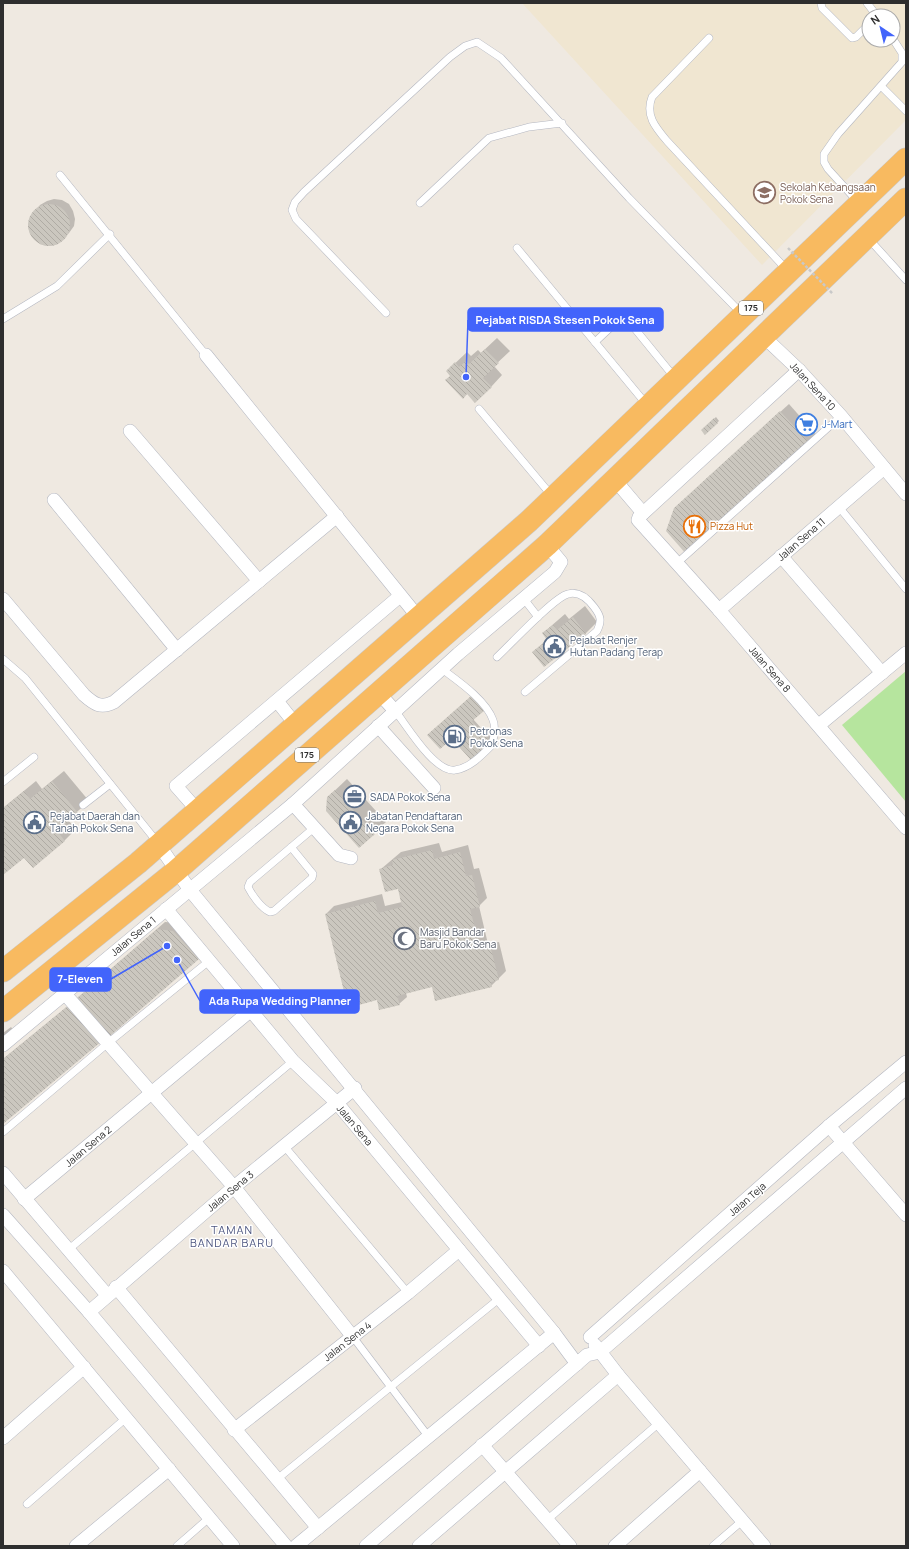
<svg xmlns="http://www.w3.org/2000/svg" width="909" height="1549" font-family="Manrope,sans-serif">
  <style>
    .education { fill: #f0e6d1; fill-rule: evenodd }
    .grass { fill: #b6e59e }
    .shadow { fill: #0003 }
    .building { fill: url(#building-back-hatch) }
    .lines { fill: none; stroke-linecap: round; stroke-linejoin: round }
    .service-casing { stroke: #b4b7c1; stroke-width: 8 }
    .minor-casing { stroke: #b4b7c1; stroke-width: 14 }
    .trunk-casing { stroke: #c9c9c9; stroke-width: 23 }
    .service { stroke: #fff; stroke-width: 7 }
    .minor { stroke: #fff; stroke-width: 13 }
    .trunk { stroke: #f8ba60; stroke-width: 22 }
    .path-bridge { stroke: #c9c9c9; stroke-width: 2.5; stroke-dasharray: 3 2; stroke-linecap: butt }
    .labels { text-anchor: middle; stroke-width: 3; stroke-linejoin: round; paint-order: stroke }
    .shield { fill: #fff; stroke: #6d6d6d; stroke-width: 1 }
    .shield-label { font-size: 9px; font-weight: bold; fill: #2e2e2e }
    .education-label { font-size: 10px; fill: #785e54; stroke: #fff; text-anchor: start }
    .street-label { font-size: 10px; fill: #2e2e2e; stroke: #fff }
    .shop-label { font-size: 10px; fill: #366cbe; stroke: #fff; text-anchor: start }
    .food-label { font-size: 10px; fill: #c56008; stroke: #fff; text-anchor: start }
    .service-label { font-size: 10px; fill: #4e5e75; stroke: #fff; text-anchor: start }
    .worship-label { font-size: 10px; fill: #5b616d; stroke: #fff; text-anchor: start }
    .neighbourhood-label { font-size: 11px; letter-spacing: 1px; fill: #4d5680; stroke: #fff }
    .leader { fill: none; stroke: #4264fb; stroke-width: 1.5 }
    .callout-dot { fill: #4264fb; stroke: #fff; stroke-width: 1.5 }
    .callout { fill: #4264fb; stroke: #4264fb; stroke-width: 1.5 }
    .callout-label { font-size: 11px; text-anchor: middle; font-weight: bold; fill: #fff }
  </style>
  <defs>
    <pattern id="building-back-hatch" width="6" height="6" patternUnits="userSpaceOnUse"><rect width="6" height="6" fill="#cbc7bf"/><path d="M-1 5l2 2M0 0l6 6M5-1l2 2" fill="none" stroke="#afaba4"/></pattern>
  </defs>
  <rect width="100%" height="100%" fill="#efe9e1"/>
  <path class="education" d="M522 3H906V120L762 265ZM869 16H893V40H869Z"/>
  <polygon class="grass" points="906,671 906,802 842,725"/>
  <g class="shadow">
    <polygon points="54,199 62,200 69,204 73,211 75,219 74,226 69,233 57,244 49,246 41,244 35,240 30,233 28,226 30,218 40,205 47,201"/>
    <polygon points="497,338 510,351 494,366 502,375 491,387 451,376 447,371 467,352 471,356 478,350 481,353"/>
    <polygon points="789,404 819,438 705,480"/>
    <polygon points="716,417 719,421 705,433 702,430"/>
    <polygon points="585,606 597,622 586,633 544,665 534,652 547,639 543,633 565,614 569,619"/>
    <polygon points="473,696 484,709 473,719 481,728 484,726 494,738 491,742 452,737"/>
    <polygon points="64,771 89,801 68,820 76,829 64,841 24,857 3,874 3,808 36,781 42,789"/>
    <polygon points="347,779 386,822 359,846 328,797"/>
    <polygon points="439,843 442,852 468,845 474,869 479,868 487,898 479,906 488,944 499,942 506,971 491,986 433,986 406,993 407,997 399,1004 378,999 326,914 334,906 382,894 385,906 402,902 399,887 381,869 401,852"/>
    <polygon points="165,922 181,923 206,951 110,1035 108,1033 3,1123 3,1059 78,998"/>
    <polygon points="11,1027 14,1031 3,1040 3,1033"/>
  </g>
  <g class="building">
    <circle cx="49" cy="225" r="21"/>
    <polygon points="485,349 499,363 483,378 492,387 475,403 467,394 463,399 445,380 450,376 446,371 455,362 459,367 466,361 469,364"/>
    <polygon points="780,411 812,446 687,555 666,531 674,508"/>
    <polygon points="714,418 718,423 705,435 701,430"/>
    <polygon points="573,617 586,634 544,667 532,652 547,640 542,633 553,625 557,630"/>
    <polygon points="471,696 484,711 472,721 491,743 471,760 452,739 440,749 427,735"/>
    <polygon points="52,781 78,813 57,831 65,841 33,868 24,858 3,875 3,808 24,791 30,799"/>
    <polygon points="335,790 375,834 359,848 326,811 327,797"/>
    <polygon points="432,850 434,859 460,852 466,876 472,875 480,907 470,909 481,951 491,949 499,980 491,982 492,987 435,1001 432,987 397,996 400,1005 379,1010 377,1000 348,1008 325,914 375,901 378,913 402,907 398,889 385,892 379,869 393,865 392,860"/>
    <polygon points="157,929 173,931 199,959 110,1036 77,998"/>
    <polygon points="70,1004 102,1041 3,1124 3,1059"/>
  </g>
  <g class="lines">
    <defs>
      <g id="service">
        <polyline points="821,3 822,8 852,38 856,37 869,24"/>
        <polyline points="867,3 877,16"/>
        <path d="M709 38 652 97C645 115 655 127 667 141L787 270"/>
        <polyline points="882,87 906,111"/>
        <polyline points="60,175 206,355"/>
        <polyline points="858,202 828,169 824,162 824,154 838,134 902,62 902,53 893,39"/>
        <polyline points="420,203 489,138 529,127 562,123"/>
        <polyline points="868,238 906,280"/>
        <polyline points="517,248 647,405"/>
        <polyline points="386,313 296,219 292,210 295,202 304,192 450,57 465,46 477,42 501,58 629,198 742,314"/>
        <polyline points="3,319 57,286 110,234"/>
        <polyline points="595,342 611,327 624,321 631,324 675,378"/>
        <polyline points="479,409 552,496"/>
        <polyline points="839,507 906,589"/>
        <polyline points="676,564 841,416"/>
        <polyline points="524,599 538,617"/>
        <path d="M497 657C510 645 554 597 568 594 579 591 588 599 594 607 601 616 602 621 597 631L525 692"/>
        <polyline points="3,659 25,678 158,843"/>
        <path d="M396 712C407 726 435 773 455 770 470 768 482 755 492 745 494 737 496 727 493 720 486 700 458 681 442 669"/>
        <polyline points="3,782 34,757"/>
        <polyline points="83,805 110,784"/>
        <path d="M291 847 313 874 312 878 274 911 270 912C261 908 252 895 248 887L250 882 315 827"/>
        <polyline points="3,1132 108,1043 209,961"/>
        <polyline points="285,1147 408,1293"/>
        <polyline points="68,1250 293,1061"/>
        <polyline points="353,1337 428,1436"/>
        <polyline points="276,1480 500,1298"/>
        <polyline points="27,1504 126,1418"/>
        <polyline points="547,1520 659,1423"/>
        <polyline points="177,1546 209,1518"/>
        <polyline points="713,1546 742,1521"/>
      </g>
      <g id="minor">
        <polyline points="763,336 799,370 841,416 906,494"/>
        <polyline points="206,355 418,617"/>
        <polyline points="799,370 639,517 638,520 719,610 906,828"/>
        <polyline points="130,431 259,581"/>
        <polyline points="615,480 643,513"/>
        <polyline points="54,500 177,650"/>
        <polyline points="781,556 882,673"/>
        <path d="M3 599 84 695C94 704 101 709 114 702L337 516"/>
        <polyline points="719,610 884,468"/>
        <polyline points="378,692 396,712"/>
        <polyline points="277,701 296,725"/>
        <polyline points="819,725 906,653"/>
        <polyline points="378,726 434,788"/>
        <polyline points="293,804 339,855 351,858"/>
        <polyline points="198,811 176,786 400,596"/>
        <polyline points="159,845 190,890 554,1333 577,1364"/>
        <polyline points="166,909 293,1061 337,1103 539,1346"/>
        <polyline points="65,994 234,1187 353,1337"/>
        <polyline points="3,1045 293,804 458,654 555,572 561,562 547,545"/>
        <polyline points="829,1126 906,1215"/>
        <polyline points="3,1173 107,1295"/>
        <polyline points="24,1199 250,1011"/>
        <polyline points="3,1215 89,1312 286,1546"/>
        <polyline points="3,1271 233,1546"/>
        <polyline points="116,1287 318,1528"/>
        <polyline points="89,1312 234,1187 355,1088"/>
        <polyline points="590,1337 829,1126 906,1062"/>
        <polyline points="595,1345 618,1375 764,1546"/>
        <polyline points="234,1430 408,1293 459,1250"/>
        <polyline points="3,1438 84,1367"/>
        <polyline points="482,1445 570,1546"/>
        <polyline points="76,1546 169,1469"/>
        <polyline points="296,1546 554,1333"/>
        <polyline points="366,1546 587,1355 600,1352 906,1088"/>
        <polyline points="419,1546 618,1375"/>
        <polyline points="615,1546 700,1471"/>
      </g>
      <g id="trunk">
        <polyline points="3,971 138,863 529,521 906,159"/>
        <polyline points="3,1011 176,871 547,545 906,199"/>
      </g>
    </defs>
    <use href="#service" class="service-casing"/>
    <use href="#minor" class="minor-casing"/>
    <use href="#trunk" class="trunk-casing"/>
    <use href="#service" class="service"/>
    <use href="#minor" class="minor"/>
    <use href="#trunk" class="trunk"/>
    <polyline class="path-bridge" points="788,248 833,294"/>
  </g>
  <defs>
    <symbol id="school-ring" viewBox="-11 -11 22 22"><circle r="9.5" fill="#fff" stroke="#8d6e63" stroke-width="1.5"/><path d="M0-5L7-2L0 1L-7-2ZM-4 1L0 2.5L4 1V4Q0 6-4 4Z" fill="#8d6e63"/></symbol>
    <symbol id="supermarket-ring" viewBox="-11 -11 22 22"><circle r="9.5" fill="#fff" stroke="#3f7fe0" stroke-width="1.5"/><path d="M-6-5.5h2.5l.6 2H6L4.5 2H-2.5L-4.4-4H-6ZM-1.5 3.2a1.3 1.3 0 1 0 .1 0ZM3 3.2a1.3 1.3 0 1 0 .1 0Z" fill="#3f7fe0"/></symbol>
    <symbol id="restaurant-ring" viewBox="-11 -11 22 22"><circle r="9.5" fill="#fff" stroke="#e8710a" stroke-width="1.5"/><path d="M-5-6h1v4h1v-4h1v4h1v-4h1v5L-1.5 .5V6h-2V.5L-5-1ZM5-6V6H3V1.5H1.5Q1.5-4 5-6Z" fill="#e8710a"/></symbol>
    <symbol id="civic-ring" viewBox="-11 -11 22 22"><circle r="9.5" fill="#fff" stroke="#5c6f8a" stroke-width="1.5"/><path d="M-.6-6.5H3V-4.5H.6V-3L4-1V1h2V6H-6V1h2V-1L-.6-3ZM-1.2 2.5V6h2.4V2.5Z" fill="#5c6f8a"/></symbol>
    <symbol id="fuel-ring" viewBox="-11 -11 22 22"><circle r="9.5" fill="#fff" stroke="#5c6f8a" stroke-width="1.5"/><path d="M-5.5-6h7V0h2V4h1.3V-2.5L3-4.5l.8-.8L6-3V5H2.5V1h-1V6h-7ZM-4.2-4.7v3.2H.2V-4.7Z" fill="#5c6f8a"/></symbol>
    <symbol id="office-ring" viewBox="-11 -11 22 22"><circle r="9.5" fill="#fff" stroke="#5c6f8a" stroke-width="1.5"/><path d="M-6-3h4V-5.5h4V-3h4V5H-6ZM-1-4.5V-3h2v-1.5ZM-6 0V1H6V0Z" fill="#5c6f8a"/></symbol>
    <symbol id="mosque-ring" viewBox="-11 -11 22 22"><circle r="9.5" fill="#fff" stroke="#6b7280" stroke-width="1.5"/><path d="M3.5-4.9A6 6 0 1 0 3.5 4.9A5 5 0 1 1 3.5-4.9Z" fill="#6b7280"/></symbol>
  </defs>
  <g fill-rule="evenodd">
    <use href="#school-ring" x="752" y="180" width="25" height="25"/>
    <use href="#supermarket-ring" x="794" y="412" width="25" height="25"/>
    <use href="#restaurant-ring" x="682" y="514" width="25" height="25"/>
    <use href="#civic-ring" x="542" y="634" width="25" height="25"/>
    <use href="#fuel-ring" x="442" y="724" width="25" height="25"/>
    <use href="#office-ring" x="342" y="784" width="25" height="25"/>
    <use href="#civic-ring" x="22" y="810" width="25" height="25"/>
    <use href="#civic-ring" x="338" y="810" width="25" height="25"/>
    <use href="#mosque-ring" x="392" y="926" width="25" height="25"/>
  </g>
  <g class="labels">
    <g class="shield">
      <rect x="739" y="301" width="24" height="14" rx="3"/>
      <rect x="295" y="748" width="24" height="14" rx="3"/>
    </g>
    <g class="shield-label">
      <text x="751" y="311">175</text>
      <text x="307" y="758">175</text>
    </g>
    <g class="education-label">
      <text x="780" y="191">Sekolah Kebangsaan<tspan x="780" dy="12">Pokok Sena</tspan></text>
    </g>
    <g class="street-label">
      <text transform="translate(813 386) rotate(47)" y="4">Jalan Sena 10</text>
      <text transform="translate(801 539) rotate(-41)" y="4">Jalan Sena 11</text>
      <text transform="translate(770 669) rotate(49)" y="4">Jalan Sena 8</text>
      <text transform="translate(133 936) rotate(-40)" y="4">Jalan Sena 1</text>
      <text transform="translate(355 1125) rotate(50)" y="4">Jalan Sena</text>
      <text transform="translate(88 1146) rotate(-40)" y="4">Jalan Sena 2</text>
      <text transform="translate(230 1191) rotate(-40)" y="4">Jalan Sena 3</text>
      <text transform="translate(747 1199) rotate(-41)" y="4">Jalan Teja</text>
      <text transform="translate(347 1341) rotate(-38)" y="4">Jalan Sena 4</text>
    </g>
    <g class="shop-label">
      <text x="822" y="428">J-Mart</text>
    </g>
    <g class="food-label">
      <text x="710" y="530">Pizza Hut</text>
    </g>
    <g class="service-label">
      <text x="570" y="644">Pejabat Renjer<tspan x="570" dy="12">Hutan Padang Terap</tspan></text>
      <text x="470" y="735">Petronas<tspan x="470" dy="12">Pokok Sena</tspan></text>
      <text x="370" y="801">SADA Pokok Sena</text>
      <text x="50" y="820">Pejabat Daerah dan<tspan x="50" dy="12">Tanah Pokok Sena</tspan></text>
      <text x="366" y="820">Jabatan Pendaftaran<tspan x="366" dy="12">Negara Pokok Sena</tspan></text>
    </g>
    <g class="worship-label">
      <text x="420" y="936">Masjid Bandar<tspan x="420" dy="12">Baru Pokok Sena</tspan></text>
    </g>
    <g class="neighbourhood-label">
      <text x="232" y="1234">TAMAN<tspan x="232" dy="13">BANDAR BARU</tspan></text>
    </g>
  </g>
  <path class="leader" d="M466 377L468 320M167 946L111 979M177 960L200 1001"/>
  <g class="callout-dot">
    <circle cx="466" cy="377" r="4"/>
    <circle cx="167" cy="946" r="4"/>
    <circle cx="177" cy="960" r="4"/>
  </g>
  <g class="callout">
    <rect x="468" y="308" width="195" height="23" rx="4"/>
    <rect x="50" y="968" width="61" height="23" rx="4"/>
    <rect x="200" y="990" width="159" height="23" rx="4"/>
  </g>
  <g class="callout-label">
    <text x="565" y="324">Pejabat RISDA Stesen Pokok Sena</text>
    <text x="80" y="983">7-Eleven</text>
    <text x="280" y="1005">Ada Rupa Wedding Planner</text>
  </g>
  <rect width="909" height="1549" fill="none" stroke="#2e2e2e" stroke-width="8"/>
  <g transform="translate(881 28) rotate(325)"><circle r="19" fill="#ffffff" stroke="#ababab"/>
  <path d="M0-3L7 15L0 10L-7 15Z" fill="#4264fb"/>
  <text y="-6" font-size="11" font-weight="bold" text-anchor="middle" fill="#2e2e2e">N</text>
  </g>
</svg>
